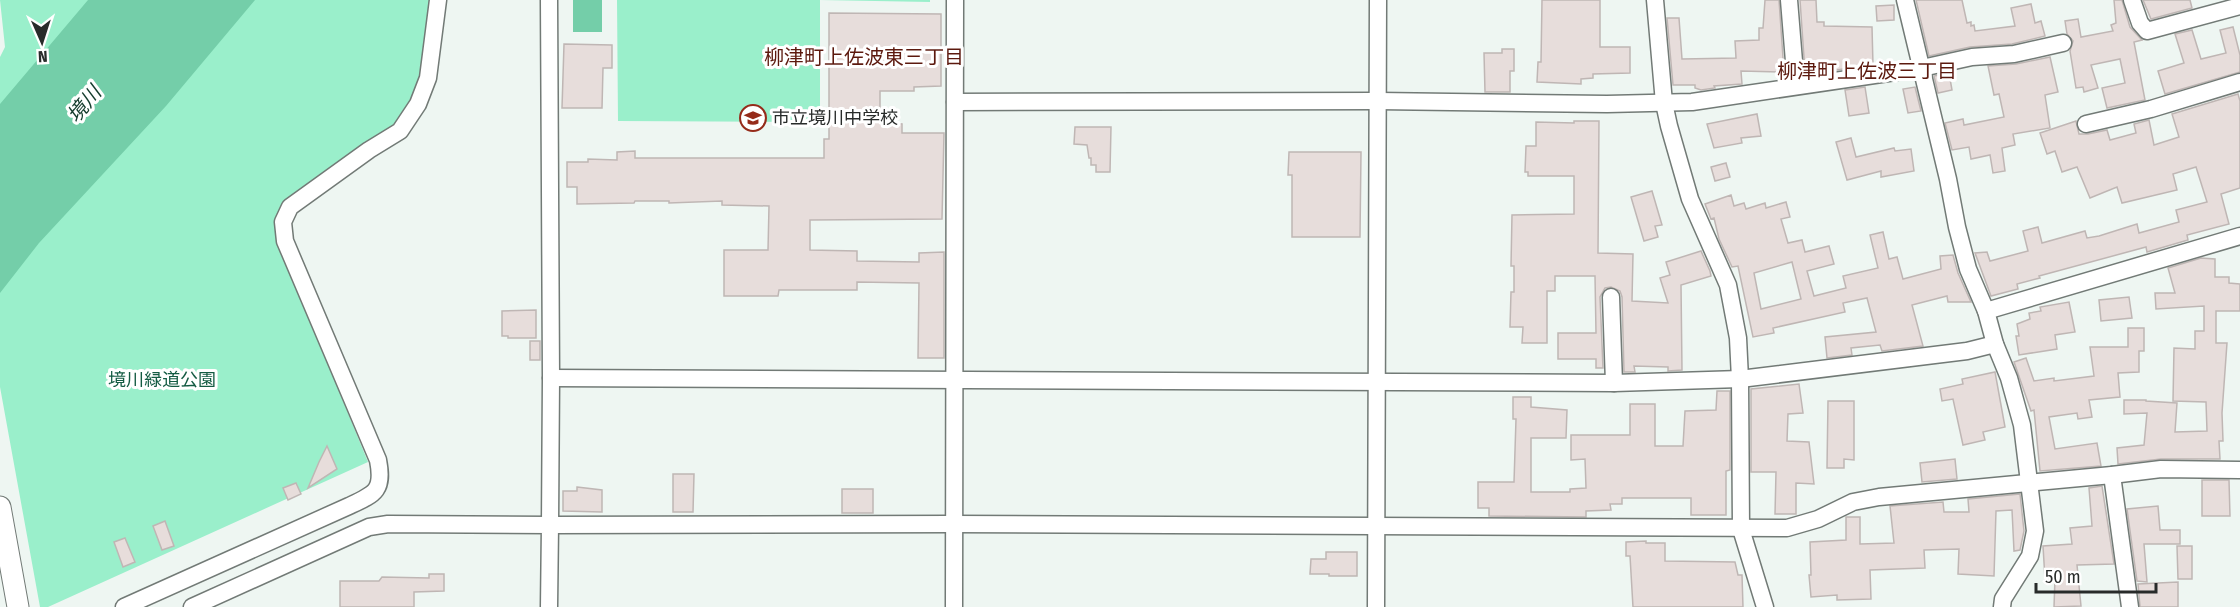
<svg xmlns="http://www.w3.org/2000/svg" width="2240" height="607" font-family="'Fira Sans Condensed','Noto Sans JP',sans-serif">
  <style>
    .green { fill: #9aefcb }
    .water { fill: #74cea9 }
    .building { fill: #e7dddb; stroke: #bfb6b4; stroke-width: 1.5; fill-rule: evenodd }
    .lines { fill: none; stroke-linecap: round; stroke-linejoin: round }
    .minor-casing { stroke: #727a76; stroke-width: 19 }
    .major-casing { stroke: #727a76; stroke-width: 23 }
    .minor { stroke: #fff; stroke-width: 16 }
    .major { stroke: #fff; stroke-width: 21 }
    .labels { text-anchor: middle; stroke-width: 6; stroke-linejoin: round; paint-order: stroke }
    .poi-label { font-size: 18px; fill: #282b2a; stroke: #fff; text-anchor: start }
    .park-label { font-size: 18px; fill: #145b43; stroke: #fff }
    .neighbourhood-label { font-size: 20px; fill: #5c190e; stroke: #fff }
    .water-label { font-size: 20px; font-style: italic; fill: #143c2d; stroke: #fff }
  </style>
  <rect width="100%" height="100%" fill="#eef6f2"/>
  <g class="green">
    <polygon points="0,0 432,0 422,77 413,102 395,126 284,202 279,244 368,462 48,607 40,607 0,387 0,57 5,47"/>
    <polygon points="617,0 930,0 930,2 820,0 820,122 618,121"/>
  </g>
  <g class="water">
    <polygon points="88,0 255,0 166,106 39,243 0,293 0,104"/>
    <rect x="573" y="0" width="29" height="32"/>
  </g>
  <g class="building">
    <polygon points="1542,0 1600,0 1600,47 1630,47 1630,73 1593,74 1593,78 1581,79 1581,84 1537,82 1538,62 1541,62"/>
    <polygon points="1765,0 1779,0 1784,72 1741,71 1742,84 1714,86 1715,88 1701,90 1695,88 1695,85 1673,85 1667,18 1679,18 1682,59 1736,58 1735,41 1759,40 1759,28 1763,28"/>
    <polygon points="1800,0 1816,0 1817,22 1824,22 1824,26 1872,27 1873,65 1829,71 1805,72"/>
    <polygon points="1916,0 1962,0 1967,23 1971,22 1971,26 1974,25 1975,31 2015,26 2011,8 2031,4 2035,23 2041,21 2045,36 2012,44 1970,47 1929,56"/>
    <polygon points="2114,0 2122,0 2130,27 2142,40 2134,42 2145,100 2107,108 2102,88 2125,83 2120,59 2091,65 2098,88 2084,92 2083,87 2076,88 2070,51 2073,41 2067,34 2065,21 2078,19 2081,37 2113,31 2111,25 2116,23"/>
    <polygon points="2143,0 2190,0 2192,8 2151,19"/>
    <polygon points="1894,5 1894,20 1877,21 1876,6"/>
    <polygon points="829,13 941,14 941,86 914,87 914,91 880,91 880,122 902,124 902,133 944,133 942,219 810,220 810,250 857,251 857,261 919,262 919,253 944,252 944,358 918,358 919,283 857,282 857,290 779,290 778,296 724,296 724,250 768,250 769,206 722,205 722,201 669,203 669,201 635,201 634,203 577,204 577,187 567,187 567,162 588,162 588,159 617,160 617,152 635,151 635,158 824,158 824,139 829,139"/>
    <polygon points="2233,27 2240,55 2240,72 2165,94 2158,71 2184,63 2175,34 2192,30 2201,59 2226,53 2220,30"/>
    <polygon points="564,44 612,45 612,68 603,68 602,108 562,108"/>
    <polygon points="1502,49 1514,49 1514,71 1510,71 1510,92 1485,92 1484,53 1502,53"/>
    <polygon points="2050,57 2058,92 2045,95 2050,128 2013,134 2015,145 2002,148 2005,171 1993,173 1990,155 1971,159 1969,147 1952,150 1945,123 1963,119 1964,125 2004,117 1999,94 1994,95 1988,66 2016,64"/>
    <polygon points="1949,73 1952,90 1938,93 1934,76"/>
    <polygon points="1865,87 1869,113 1849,116 1845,90"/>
    <polygon points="1915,87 1921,111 1908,113 1903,89"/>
    <polygon points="2238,94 2240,101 2240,188 2221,194 2229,224 2187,235 2188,240 2147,252 2146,247 2039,276 2040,278 2017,284 2018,289 1991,296 1975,253 1987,252 1990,261 2028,251 2023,231 2038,227 2042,243 2085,231 2087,238 2099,236 2137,224 2139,233 2179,222 2176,210 2207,202 2196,167 2173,174 2177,190 2122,203 2117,187 2090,198 2077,167 2062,172 2055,151 2047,154 2040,133 2076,121 2079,134 2088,134 2107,130 2110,140 2136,133 2134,124 2149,120 2154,145 2179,137 2172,114"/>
    <polygon points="1757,114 1761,136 1741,138 1742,143 1714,148 1707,124"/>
    <polygon points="1574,121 1599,121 1598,253 1633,254 1632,301 1668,303 1660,278 1670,275 1666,262 1701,251 1710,271 1711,276 1681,285 1682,370 1668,371 1668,367 1634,366 1635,372 1624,372 1622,297 1620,291 1611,287 1605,288 1600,297 1603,368 1596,368 1596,359 1558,359 1558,333 1596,333 1595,276 1555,276 1555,291 1547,291 1547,343 1522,343 1523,327 1510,327 1511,292 1514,292 1514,266 1511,266 1512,215 1574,214 1574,176 1528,176 1528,172 1525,172 1526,146 1536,146 1536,122 1574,123"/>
    <polygon points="1075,127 1111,127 1110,172 1096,172 1096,165 1091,165 1091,158 1089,158 1087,145 1074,144"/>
    <polygon points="1851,138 1856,157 1894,148 1895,151 1911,149 1914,171 1881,177 1881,171 1847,180 1836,142"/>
    <polygon points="1289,152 1361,152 1360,237 1292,237 1292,175 1288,175"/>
    <polygon points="1726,163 1730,177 1715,181 1711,167"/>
    <polygon points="1652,191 1662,225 1655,226 1658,237 1644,241 1631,197"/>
    <path d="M1731 195 1734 206 1744 203 1746 209 1765 203 1766 208 1786 202 1790 217 1781 219 1788 243 1802 240 1805 252 1829 246 1834 264 1807 271 1814 296 1846 288 1843 276 1878 268 1870 235 1883 232 1889 259 1897 257 1903 279 1941 269 1940 256 1953 255 1958 273 1971 302H1948L1947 296 1912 305 1923 346 1882 351 1880 345 1851 348 1852 355 1827 358 1825 337 1876 332 1867 298 1843 303 1845 312 1773 328 1774 333 1753 337 1738 266 1732 267 1719 239 1714 218 1711 219 1705 204ZM1792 262 1801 299 1761 309 1754 273Z"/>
    <polygon points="2201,258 2215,259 2215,277 2229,277 2229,283 2240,284 2240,311 2216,311 2216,343 2227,343 2222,413 2223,441 2219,441 2220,459 2161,459 2118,464 2117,448 2144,445 2147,413 2124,414 2124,400 2146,400 2146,401 2177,403 2175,432 2207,431 2206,402 2173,401 2174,348 2195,349 2195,331 2204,331 2204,306 2156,309 2155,293 2175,293 2168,268"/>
    <polygon points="2129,297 2132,318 2101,321 2099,300"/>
    <polygon points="2069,302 2075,332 2055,335 2057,349 2019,355 2016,336 2019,336 2017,324 2030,319 2029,313 2041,311 2040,307"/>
    <polygon points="536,310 536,338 508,338 508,336 502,336 502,311"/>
    <polygon points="2128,328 2144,328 2144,351 2139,351 2139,372 2118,373 2120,397 2089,400 2092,417 2078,419 2077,413 2049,417 2055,449 2097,443 2101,466 2040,471 2034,410 2031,411 2014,362 2026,358 2034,381 2054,378 2054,381 2094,376 2090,347 2128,347"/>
    <rect x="530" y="341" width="10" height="19"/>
    <polygon points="1995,372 2005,427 1983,432 1985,440 1963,445 1953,399 1942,401 1940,389 1963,384 1962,379"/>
    <polygon points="1799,384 1803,413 1788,414 1787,441 1809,442 1814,484 1796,483 1796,514 1775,514 1776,472 1751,472 1751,389"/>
    <polygon points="1717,391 1730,391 1730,470 1726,471 1726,515 1691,515 1691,498 1622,498 1622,504 1610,504 1611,510 1586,511 1586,517 1489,516 1489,508 1478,508 1478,482 1514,482 1516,419 1513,419 1513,397 1531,397 1531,407 1567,410 1566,438 1531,438 1531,492 1570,492 1570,489 1586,488 1585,459 1571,460 1571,435 1630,435 1630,404 1655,404 1655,446 1683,446 1685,411 1716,410"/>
    <polygon points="1828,401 1854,401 1854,460 1844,459 1844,468 1827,468"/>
    <polygon points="327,446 337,469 308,488 319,462"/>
    <polygon points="1955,459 1957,479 1922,482 1920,463"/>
    <polygon points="673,474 694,474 693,512 673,512"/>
    <polygon points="2202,480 2229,480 2230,516 2202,516"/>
    <polygon points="296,483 301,494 288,500 283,488"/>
    <polygon points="2102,486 2114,564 2077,565 2081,606 2054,607 2055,579 2045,579 2043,546 2072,544 2070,528 2092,526 2089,488"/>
    <polygon points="577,487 602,490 602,512 563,511 563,491 577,491"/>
    <rect x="842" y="489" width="31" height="24"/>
    <polygon points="2020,494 2024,531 2020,550 2014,551 2012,510 1996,511 1994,576 1958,574 1959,549 1924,550 1925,568 1870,570 1871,599 1837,600 1837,595 1811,597 1809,575 1811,575 1810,542 1846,540 1846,517 1860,517 1860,544 1894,543 1890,506 1943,502 1944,512 1969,512 1968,499"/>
    <polygon points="2158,506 2160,530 2180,530 2180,544 2144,544 2147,582 2137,581 2127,509"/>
    <polygon points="165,521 174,546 162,550 153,526"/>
    <polygon points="125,538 135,562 123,567 114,542"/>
    <polygon points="1646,541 1646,543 1665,543 1665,561 1735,562 1738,575 1742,575 1743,607 1633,607 1630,556 1626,556 1626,542"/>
    <polygon points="2177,546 2192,546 2192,579 2178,579"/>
    <polygon points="1326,552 1357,552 1357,576 1329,576 1329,574 1310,574 1311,559 1326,559"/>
    <polygon points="429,574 444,574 444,591 414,592 414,607 340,607 340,581 379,581 382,577 429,578"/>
    <polygon points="2178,582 2178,607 2140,607 2138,584"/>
  </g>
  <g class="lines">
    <defs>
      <g id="minor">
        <polyline points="549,0 551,378 550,525 953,524 1787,528 1818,519 1853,502 1879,497 2112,475 2161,469 2240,470"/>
        <polyline points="1655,0 1664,103 1669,126 1690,199 1728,285 1738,338 1740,379 1741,529 1765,607"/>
        <polyline points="1789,0 1796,86"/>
        <polyline points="1905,0 1948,179 1957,227 1968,269 1986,311 1995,344 2009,378 2022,425 2035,531 2030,556 2003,599 2002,607"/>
        <polyline points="2132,0 2140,23 2147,31 2240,6"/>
        <polyline points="955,102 1378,101 1607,104 1692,102 1922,68 1972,57 2014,54 2063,43"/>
        <polyline points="2086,124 2151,109 2240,82"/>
        <polyline points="1611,297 1614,383"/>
        <polyline points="1986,311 2240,236"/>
        <polyline points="551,378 1614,383 1740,379 1967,351 1995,344"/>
        <polyline points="2112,475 2130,607"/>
        <path d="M124 607 349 506C375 494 384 491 378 460L285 241 283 222 290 207 369 150 400 131 418 104 428 78 438 0"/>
        <polyline points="192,607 369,527 388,524 550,525 549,607"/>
        <polyline points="954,607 955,0"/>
        <polyline points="1376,607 1378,0"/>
      </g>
      <polyline id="major" points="0,507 18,607"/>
    </defs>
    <use href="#minor" class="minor-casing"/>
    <use href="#major" class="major-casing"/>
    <use href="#minor" class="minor"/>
    <use href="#major" class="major"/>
  </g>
  <defs>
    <symbol id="school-ring" viewBox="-11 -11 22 22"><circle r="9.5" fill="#fff" stroke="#952b1a" stroke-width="1.5"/><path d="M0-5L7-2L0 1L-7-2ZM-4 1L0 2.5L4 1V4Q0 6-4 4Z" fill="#952b1a"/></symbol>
  </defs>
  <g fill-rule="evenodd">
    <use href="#school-ring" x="738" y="103" width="30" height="30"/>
  </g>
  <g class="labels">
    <g class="poi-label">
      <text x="772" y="124">市立境川中学校</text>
    </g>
    <g class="park-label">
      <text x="162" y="386">境川緑道公園</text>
    </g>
    <g class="neighbourhood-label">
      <text x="864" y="64">柳津町上佐波東三丁目</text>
      <text x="1867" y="78">柳津町上佐波三丁目</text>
    </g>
    <g class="water-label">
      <text transform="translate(84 104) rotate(-51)" y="7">境川</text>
    </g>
  </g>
  <g transform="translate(42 42) rotate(177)" stroke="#ffffff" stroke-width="4.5" paint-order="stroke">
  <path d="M0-4.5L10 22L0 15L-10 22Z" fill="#282b2a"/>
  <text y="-9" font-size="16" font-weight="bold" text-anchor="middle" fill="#282b2a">N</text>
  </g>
  <path d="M2036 583v9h120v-9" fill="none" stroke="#282b2a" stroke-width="3"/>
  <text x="2045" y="583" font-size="18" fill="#282b2a" stroke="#ffffff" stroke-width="4.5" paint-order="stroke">50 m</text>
</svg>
